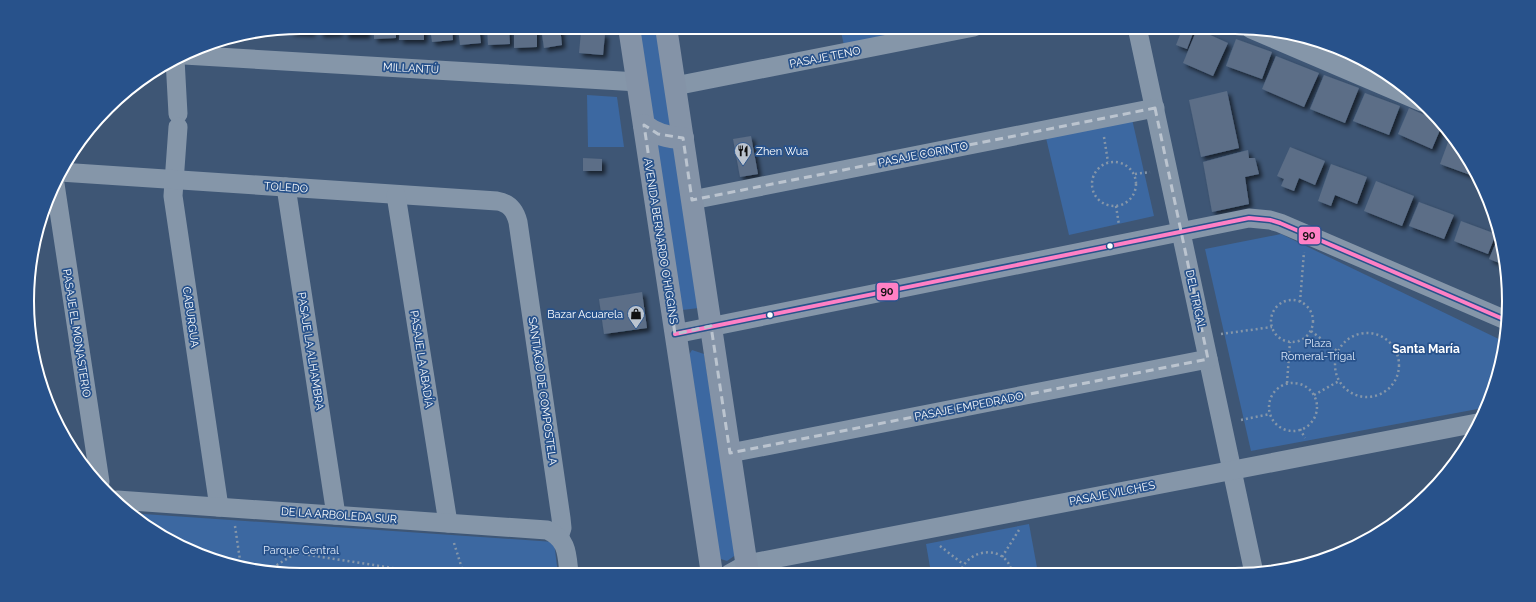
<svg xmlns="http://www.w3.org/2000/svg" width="1536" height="602" font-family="Raleway,sans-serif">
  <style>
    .green { fill: #3c68a1 }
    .building { fill: #5b6e87; filter: url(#shadow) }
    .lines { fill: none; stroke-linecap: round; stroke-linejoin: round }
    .path { stroke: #8596a9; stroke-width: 2.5; stroke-dasharray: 2 3; stroke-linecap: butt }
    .minor { stroke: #8596a9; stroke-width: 19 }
    .major { stroke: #8493a7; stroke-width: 22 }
    .bus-1-casing { stroke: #28528b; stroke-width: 7 }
    .bus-1 { stroke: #ff80c5; stroke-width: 4 }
    .marked { fill: none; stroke: #bbc4cf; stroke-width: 3; stroke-dasharray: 8 5; stroke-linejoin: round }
    .bus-dot { fill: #fff; stroke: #28528b; stroke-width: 1.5 }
    .labels { text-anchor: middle; stroke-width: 3.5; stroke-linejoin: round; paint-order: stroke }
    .street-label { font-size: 11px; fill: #fff; stroke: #28528b }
    .poi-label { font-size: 11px; fill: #fff; stroke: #28528b; text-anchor: start }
    .park-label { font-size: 11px; fill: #dbe7f8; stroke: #28528b }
    .neighbourhood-label { font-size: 12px; font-weight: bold; fill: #fff; stroke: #28528b }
    .rim { fill: none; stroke: #fff; stroke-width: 2 }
    .line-badge { stroke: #28528b; stroke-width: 1.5 }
    .pale-badge-label { font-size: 11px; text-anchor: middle; font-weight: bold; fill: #111 }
  </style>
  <defs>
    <filter id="shadow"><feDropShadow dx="3.5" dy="3.5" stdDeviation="2" flood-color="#0009"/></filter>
  </defs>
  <rect width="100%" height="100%" fill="#3e5675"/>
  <g class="green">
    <polygon points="639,27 653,27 656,31 672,124 662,128 653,128"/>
    <polygon points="840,27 937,27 845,50"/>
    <polygon points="587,95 617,97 624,147 588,147"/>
    <polygon points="1132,119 1154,216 1069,235 1046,138"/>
    <polygon points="653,142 674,144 699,308 682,310"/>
    <polygon points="1281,234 1505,342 1500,372 1483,408 1251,451 1205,249"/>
    <polygon points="692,350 704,354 737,554 727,561 718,558 687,358"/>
    <polygon points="129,513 554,542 558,574 301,575 230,566 180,547 134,519"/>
    <polygon points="1029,524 1038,573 931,573 926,544"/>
  </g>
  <g class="building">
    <polygon points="301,27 312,27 312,33 290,32 290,29"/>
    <polygon points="319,27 339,27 340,33 320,34"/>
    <polygon points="344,27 367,27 367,35 345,35"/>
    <polygon points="374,27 396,27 396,38 374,39"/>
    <polygon points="400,27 424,27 424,40 399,40"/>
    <polygon points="430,27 452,27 453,40 432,42"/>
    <polygon points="458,27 479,27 481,43 460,45"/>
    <polygon points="487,27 509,27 510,44 488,45"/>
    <polygon points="514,27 537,27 537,47 514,48"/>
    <polygon points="541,27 560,27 562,45 544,48"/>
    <polygon points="1183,27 1195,28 1187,49 1176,45"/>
    <polygon points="1197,29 1228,43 1213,76 1183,63"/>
    <polygon points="581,32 605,34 603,55 579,53"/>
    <polygon points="1236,39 1272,52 1262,79 1226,66"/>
    <polygon points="1276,56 1319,73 1304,107 1262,89"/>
    <polygon points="1324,75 1359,88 1345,123 1310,109"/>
    <polygon points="1227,91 1239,148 1201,157 1189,100"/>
    <polygon points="1365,93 1400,106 1389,135 1353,121"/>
    <polygon points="1409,108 1443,123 1432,149 1398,134"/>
    <polygon points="1451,134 1472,164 1475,170 1473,176 1440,164"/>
    <polygon points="751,136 758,174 740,177 733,139"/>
    <polygon points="1290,147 1325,161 1315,185 1299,178 1294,191 1281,186 1284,179 1277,176"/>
    <polygon points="1248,150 1249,158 1255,158 1259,174 1245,177 1249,204 1212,212 1203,162"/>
    <polygon points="583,158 602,159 602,171 583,171"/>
    <polygon points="1331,164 1367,177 1357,204 1335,195 1331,206 1318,201"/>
    <polygon points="1376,181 1414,196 1402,226 1364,211"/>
    <polygon points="1419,202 1454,215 1444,239 1409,226"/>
    <polygon points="1461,221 1496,234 1488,254 1454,241"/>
    <polygon points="1499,235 1507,265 1507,266 1489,259"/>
    <polygon points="642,292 647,328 604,334 599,299"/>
  </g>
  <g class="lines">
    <g class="path">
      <polyline points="1104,137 1108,162"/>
      <circle cx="1114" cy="184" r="22"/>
      <polyline points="1135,174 1150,172"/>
      <polyline points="1116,206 1119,225"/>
      <circle cx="1292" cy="321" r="21"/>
      <polyline points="1300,302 1304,252"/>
      <polyline points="1311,331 1337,351"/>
      <circle cx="1367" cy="365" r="32"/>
      <polyline points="1221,334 1272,327"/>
      <polyline points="1287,383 1290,342"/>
      <circle cx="1293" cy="407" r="24"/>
      <polyline points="1314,395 1339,381"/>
      <polyline points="1241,420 1270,414"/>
      <polyline points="1300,429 1305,438"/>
      <polyline points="235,526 241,567"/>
      <polyline points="173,543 186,544 195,552"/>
      <polyline points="454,543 464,575"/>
      <polyline points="940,546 963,564"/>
      <polyline points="1002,557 1019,530"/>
      <polyline points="253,569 269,570 296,553 438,575"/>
      <path d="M960 573C968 547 1007 544 1012 573"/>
    </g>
    <g class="minor">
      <polyline points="1137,27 1254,573"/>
      <polyline points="1251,29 1422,102"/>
      <polyline points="184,55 638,82"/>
      <polyline points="175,59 178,114"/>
      <polyline points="675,86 974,27"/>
      <polyline points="178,127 173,196 219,507"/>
      <path d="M60 172 497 201C509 203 515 210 518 222L561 518 562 528 559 537"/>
      <polyline points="55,184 100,482"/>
      <polyline points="286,187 336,515"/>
      <polyline points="396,195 448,523"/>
      <polyline points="692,200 1155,108"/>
      <polyline points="675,334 1249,218 1270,220 1280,223 1508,321"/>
      <polyline points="730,453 1208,359"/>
      <path d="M117 500 547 530C568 539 567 555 569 574"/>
      <polyline points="729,574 747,564 1477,423"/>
    </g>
    <g class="major">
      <polyline points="629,27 712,574"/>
      <polyline points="666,27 748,574"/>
      <path d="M644 125C656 135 668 138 683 138"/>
    </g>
    <defs>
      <polyline id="bus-1" points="675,334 1249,218 1270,220 1280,223 1508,321"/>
    </defs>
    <use href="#bus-1" class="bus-1-casing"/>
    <use href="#bus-1" class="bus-1"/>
  </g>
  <path class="marked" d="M1155 108 1208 359 730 453 711 326 675 334 644 125 658 134 683 138 692 200Z"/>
  <defs>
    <symbol id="restaurant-pin" viewBox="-11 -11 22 30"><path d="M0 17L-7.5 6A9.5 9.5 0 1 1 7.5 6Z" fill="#bbc4cf" stroke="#28528b"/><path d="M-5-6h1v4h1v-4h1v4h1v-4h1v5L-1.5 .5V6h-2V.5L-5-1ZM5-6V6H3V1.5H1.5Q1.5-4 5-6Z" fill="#111"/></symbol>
    <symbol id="shop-pin" viewBox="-11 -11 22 30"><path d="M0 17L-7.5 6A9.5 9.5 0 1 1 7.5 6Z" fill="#bbc4cf" stroke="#28528b"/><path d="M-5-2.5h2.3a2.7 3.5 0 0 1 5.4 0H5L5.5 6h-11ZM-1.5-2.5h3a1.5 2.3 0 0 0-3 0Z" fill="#111"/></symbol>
  </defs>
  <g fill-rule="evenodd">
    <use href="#restaurant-pin" x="733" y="141" width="20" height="27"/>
    <use href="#shop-pin" x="626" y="304" width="20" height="27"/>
  </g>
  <g class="bus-dot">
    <circle cx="1110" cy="246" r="3.5"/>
    <circle cx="770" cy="315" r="3.5"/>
  </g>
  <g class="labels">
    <g class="street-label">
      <text transform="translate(825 57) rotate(-11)" y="4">PASAJE TENO</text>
      <text transform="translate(411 68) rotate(3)" y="4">MILLANTÚ</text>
      <text transform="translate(923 154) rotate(-11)" y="4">PASAJE CORINTO</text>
      <text transform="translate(286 187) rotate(4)" y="4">TOLEDO</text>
      <text transform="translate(661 241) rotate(81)" y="4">AVENIDA BERNARDO O'HIGGINS</text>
      <text transform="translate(1196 300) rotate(78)" y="4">DEL TRIGAL</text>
      <text transform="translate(191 317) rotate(82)" y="4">CABURGUA</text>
      <text transform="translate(77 333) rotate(81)" y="4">PASAJE EL MONASTERIO</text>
      <text transform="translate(311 351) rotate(81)" y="4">PASAJE LA ALHAMBRA</text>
      <text transform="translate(422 359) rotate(81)" y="4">PASAJE LA ABADÍA</text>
      <text transform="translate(543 391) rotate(82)" y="4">SANTIAGO DE COMPOSTELA</text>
      <text transform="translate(969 406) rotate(-11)" y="4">PASAJE EMPEDRADO</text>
      <text transform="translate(1112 493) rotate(-11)" y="4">PASAJE VILCHES</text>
      <text transform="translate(339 515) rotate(4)" y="4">DE LA ARBOLEDA SUR</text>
    </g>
    <g class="poi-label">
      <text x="756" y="155">Zhen Wua</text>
      <text x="623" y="318" text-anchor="end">Bazar Acuarela</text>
    </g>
    <g class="park-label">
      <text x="1318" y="347">Plaza<tspan x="1318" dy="13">Romeral-Trigal</tspan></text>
      <text x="301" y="554">Parque Central</text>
    </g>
    <g class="neighbourhood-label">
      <text x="1426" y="353">Santa María</text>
    </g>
  </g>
  <path d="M0 0H1536V602H0ZM301 34H1235A267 267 0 0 1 1502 301V301A267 267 0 0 1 1235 568H301A267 267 0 0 1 34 301V301A267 267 0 0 1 301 34Z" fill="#28528b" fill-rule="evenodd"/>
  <path class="rim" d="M301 34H1235A267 267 0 0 1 1502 301V301A267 267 0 0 1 1235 568H301A267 267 0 0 1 34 301V301A267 267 0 0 1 301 34Z"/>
  <g class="line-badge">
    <rect x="1298" y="226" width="23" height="19" rx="4" fill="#ff80c5"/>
    <rect x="876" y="282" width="23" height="19" rx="4" fill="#ff80c5"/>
  </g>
  <g class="pale-badge-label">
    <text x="1309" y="239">90</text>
    <text x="887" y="295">90</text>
  </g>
</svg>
